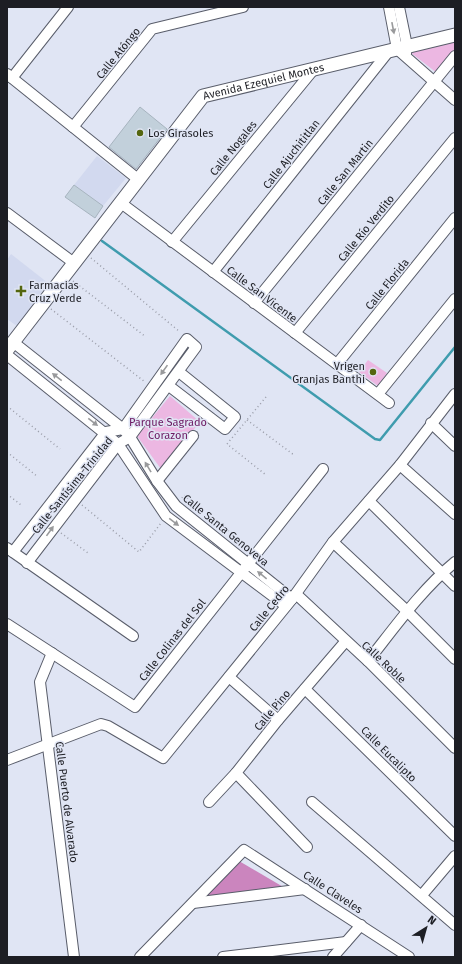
<svg xmlns="http://www.w3.org/2000/svg" width="462" height="964" font-family="'Fira Sans',sans-serif">
  <style>
    .built { fill: #d2d9ef }
    .green { fill: #ecb7e2 }
    .forest { fill: #cb85be }
    .lines { fill: none; stroke-linecap: round; stroke-linejoin: round }
    .stream { stroke: #3f9cae; stroke-width: 2.5 }
    .building { fill: #c2d0db; stroke: #a7b4bf }
    .minor-casing { stroke: #595d6a; stroke-width: 12 }
    .tertiary-casing { stroke: #595d6a; stroke-width: 15 }
    .path { stroke: #9a9da9; stroke-width: 1.5; stroke-dasharray: 1 3; stroke-linecap: butt }
    .minor { stroke: #fff; stroke-width: 10 }
    .tertiary { stroke: #fff; stroke-width: 13 }
    .oneway { fill: #999a9c }
    .poi-dot { fill: #54660f; stroke: #e0e5f4; stroke-width: 1.5 }
    .labels { text-anchor: middle; stroke-width: 3; stroke-linejoin: round; paint-order: stroke }
    .street-label { font-size: 11px; fill: #1d1e24; stroke: #e0e5f4 }
    .poi-label { font-size: 11px; fill: #1d1e24; stroke: #e0e5f4; text-anchor: start }
    .park-label { font-size: 11px; fill: #6c1962; stroke: #e0e5f4 }
  </style>
  <rect width="100%" height="100%" fill="#e0e5f4"/>
  <g class="built">
    <polygon points="97,156 126,178 103,206 74,185"/>
    <polygon points="11,254 48,283 17,326 7,319 7,260"/>
  </g>
  <g class="green">
    <polygon points="455,38 455,49 437,73 410,52"/>
    <polygon points="368,360 387,373 378,386 359,372"/>
    <polygon points="170,396 200,422 161,469 137,436"/>
  </g>
  <polygon class="forest" points="239,861 285,888 201,899"/>
  <g class="lines">
    <polyline class="stream" points="102,241 375,439 380,440 455,347"/>
  </g>
  <g class="building">
    <polygon points="140,107 167,129 136,169 109,147"/>
    <polygon points="74,185 103,206 95,218 65,197"/>
  </g>
  <g class="lines">
    <defs>
      <g id="minor">
        <polyline points="389,7 397,49 455,100"/>
        <polyline points="399,7 407,46 406,53"/>
        <polyline points="7,74 139,180"/>
        <polyline points="12,78 68,7"/>
        <polyline points="73,127 152,29 243,7"/>
        <polyline points="121,203 389,403"/>
        <polyline points="7,213 74,263"/>
        <polyline points="172,242 314,69"/>
        <polyline points="213,272 389,51"/>
        <polyline points="254,303 455,56"/>
        <polyline points="295,333 455,138"/>
        <polyline points="13,342 123,429 130,437 157,481 176,506 292,599"/>
        <polyline points="7,355 118,444 166,516 286,606"/>
        <polyline points="337,364 455,218"/>
        <polyline points="169,386 225,429 235,417 179,372"/>
        <polyline points="378,394 455,299"/>
        <polyline points="431,423 455,446"/>
        <polyline points="400,465 455,514"/>
        <polyline points="157,481 193,436"/>
        <polyline points="369,501 455,586"/>
        <polyline points="333,542 408,612 455,659"/>
        <polyline points="7,548 133,636"/>
        <polyline points="13,552 106,432 123,429 187,339 196,347 130,437 118,444 27,563"/>
        <polyline points="296,594 368,661 455,748"/>
        <polyline points="7,624 135,707 323,469"/>
        <polyline points="52,653 40,682 74,957"/>
        <path d="M368 661C395 627 421 590 455 562"/>
        <polyline points="229,677 278,720"/>
        <polyline points="305,689 455,836"/>
        <polyline points="7,760 101,724 108,726 163,758 292,599 333,542 400,465 455,394"/>
        <polyline points="236,773 307,847"/>
        <polyline points="209,802 236,773 278,720 345,642"/>
        <polyline points="312,802 455,925"/>
        <polyline points="422,895 455,856"/>
        <polyline points="193,903 305,889"/>
        <polyline points="140,957 244,850 409,957"/>
        <polyline points="223,957 346,942"/>
        <polyline points="333,957 361,925"/>
      </g>
      <g id="tertiary">
        <path id="s1" d="M7 350 203 96 455 35"/>
      </g>
    </defs>
    <use href="#minor" class="minor-casing"/>
    <use href="#tertiary" class="tertiary-casing"/>
    <g class="path">
      <polyline points="91,258 180,332"/>
      <polyline points="73,281 146,337"/>
      <polyline points="51,309 145,382"/>
      <polyline points="266,397 227,444 266,475"/>
      <polyline points="7,406 60,449"/>
      <polyline points="247,420 294,455"/>
      <polyline points="7,452 38,477"/>
      <polyline points="7,494 21,505"/>
      <polyline points="182,498 184,495 249,547"/>
      <polyline points="82,505 139,552 161,523"/>
      <polyline points="61,533 88,553"/>
    </g>
    <use href="#minor" class="minor"/>
    <use href="#tertiary" class="tertiary"/>
  </g>
  <defs><path id="oneway-solid" d="M-6-.8H1V-3.2L6.5 0L1 3.2V.8H-6Z"/></defs>
  <g class="oneway">
    <use href="#oneway-solid" transform="translate(393 28) rotate(79)"/>
    <use href="#oneway-solid" transform="translate(164 370) rotate(125)"/>
    <use href="#oneway-solid" transform="translate(57 377) rotate(-142)"/>
    <use href="#oneway-solid" transform="translate(93 422) rotate(38)"/>
    <use href="#oneway-solid" transform="translate(148 467) rotate(-121)"/>
    <use href="#oneway-solid" transform="translate(174 522) rotate(37)"/>
    <use href="#oneway-solid" transform="translate(50 531) rotate(-54)"/>
    <use href="#oneway-solid" transform="translate(262 575) rotate(-141)"/>
  </g>
  <g class="poi-dot">
    <circle cx="140" cy="133" r="4"/>
    <path d="M19 285h4v4h4v4h-4v4h-4v-4h-4v-4h4z"/>
    <circle cx="373" cy="372" r="4"/>
  </g>
  <g class="labels">
    <g class="street-label">
      <text transform="translate(118 53) rotate(-51)" y="4">Calle Atóngo</text>
      <text dy="4" stroke="none"><textPath href="#s1" startOffset="383">Avenida Ezequiel Montes</textPath></text>
      <text transform="translate(233 148) rotate(-51)" y="4">Calle Nogales</text>
      <text transform="translate(291 154) rotate(-52)" y="4">Calle Ajuchititlan</text>
      <text transform="translate(345 172) rotate(-51)" y="4">Calle San Martin</text>
      <text transform="translate(366 228) rotate(-51)" y="4">Calle Río Verdito</text>
      <text transform="translate(387 284) rotate(-51)" y="4">Calle Florida</text>
      <text transform="translate(262 294) rotate(37)" y="4">Calle San Vicente</text>
      <text transform="translate(72 485) rotate(-51)" y="4">Calle Santísima Trinidad</text>
      <text transform="translate(226 530) rotate(39)" y="4">Calle Santa Genoveva</text>
      <text transform="translate(269 608) rotate(-51)" y="4">Calle Cedro</text>
      <text transform="translate(172 640) rotate(-52)" y="4">Calle Colinas del Sol</text>
      <text transform="translate(384 662) rotate(43)" y="4">Calle Roble</text>
      <text transform="translate(272 710) rotate(-50)" y="4">Calle Pino</text>
      <text transform="translate(389 754) rotate(45)" y="4">Calle Eucalipto</text>
      <text transform="translate(67 802) rotate(83)" y="4">Calle Puerto de Alvarado</text>
      <text transform="translate(333 892) rotate(33)" y="4">Calle Claveles</text>
    </g>
    <g class="poi-label">
      <text x="148" y="137">Los Girasoles</text>
      <text x="29" y="289">Farmacias<tspan x="29" dy="13">Cruz Verde</tspan></text>
      <text x="365" y="370" text-anchor="end">Vrigen<tspan x="365" dy="13">Granjas Banthi</tspan></text>
    </g>
    <g class="park-label">
      <text x="168" y="426">Parque Sagrado<tspan x="168" dy="13">Corazon</tspan></text>
    </g>
  </g>
  <rect width="462" height="964" fill="none" stroke="#1d1e24" stroke-width="16"/>
  <g transform="translate(426 928) rotate(37)" stroke="#e0e5f4" stroke-width="3" paint-order="stroke">
  <path d="M0-3L7 15L0 10L-7 15Z" fill="#1d1e24"/>
  <text y="-6" font-size="11" font-weight="bold" text-anchor="middle" fill="#1d1e24">N</text>
  </g>
</svg>
